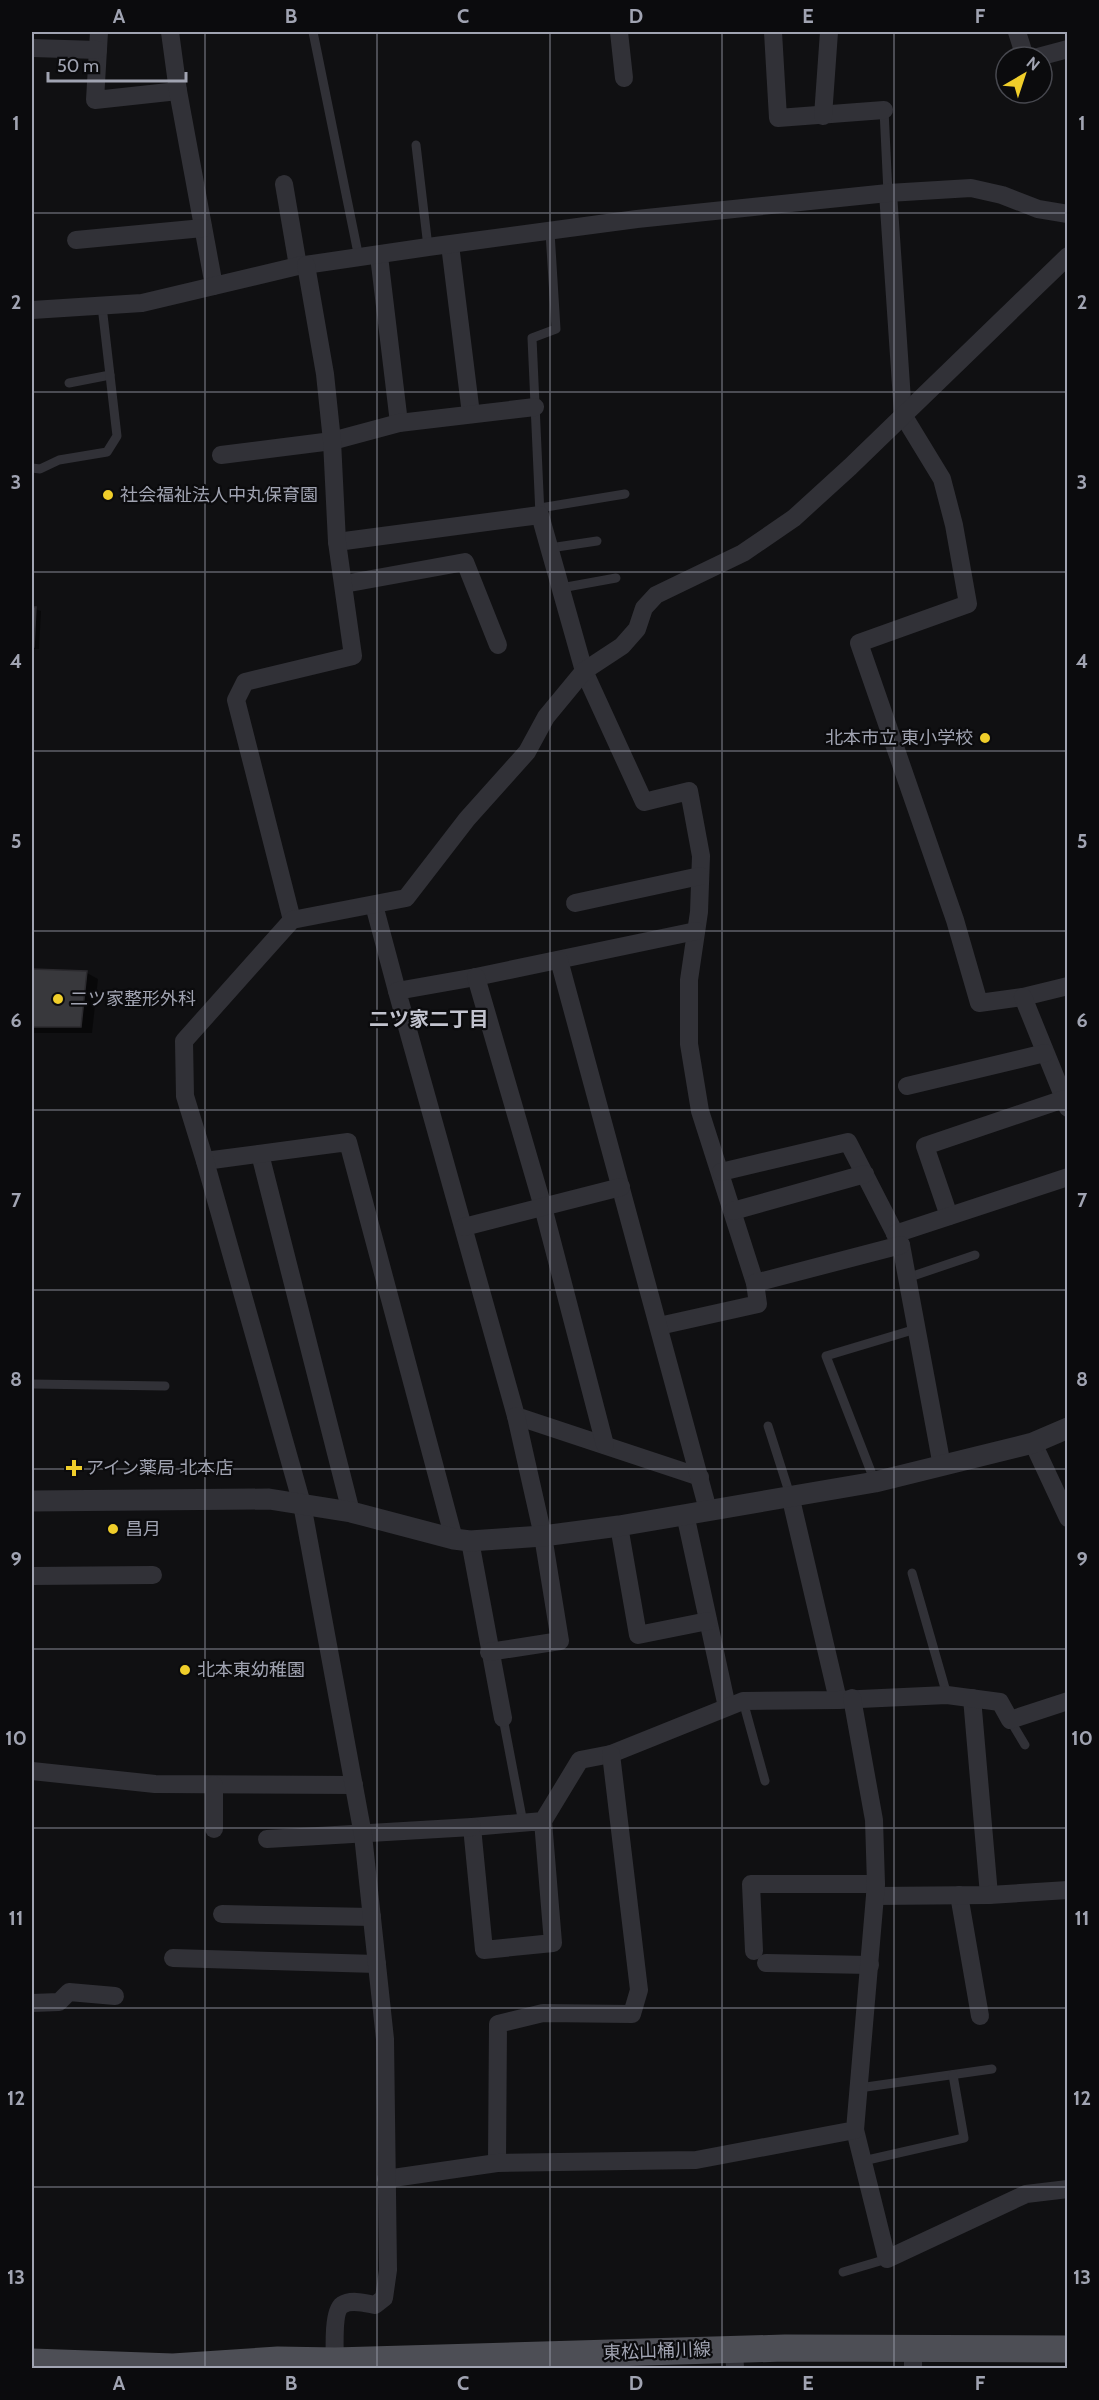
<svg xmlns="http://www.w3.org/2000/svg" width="1099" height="2400" font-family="Cabin,'Noto Sans JP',sans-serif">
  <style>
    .shadow { fill: #0007 }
    .building { fill: #38383c; stroke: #2b2a2e; stroke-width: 1.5 }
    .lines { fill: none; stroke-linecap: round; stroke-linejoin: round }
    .service { stroke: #313137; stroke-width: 9 }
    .minor { stroke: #313137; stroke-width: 18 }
    .tertiary { stroke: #313137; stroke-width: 21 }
    .primary { stroke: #4d4e55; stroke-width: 27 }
    .grid { fill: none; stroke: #a1a4b2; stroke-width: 1.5; stroke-opacity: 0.55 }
    .poi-dot { fill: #f0ce2a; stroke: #0b0b0d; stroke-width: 2 }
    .labels { text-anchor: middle; stroke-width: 4.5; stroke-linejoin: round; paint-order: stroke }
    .poi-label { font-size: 18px; fill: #a1a4b2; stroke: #0b0b0d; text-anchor: start }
    .street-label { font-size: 18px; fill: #a1a4b2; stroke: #0b0b0d }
    .neighbourhood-label { font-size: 20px; font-weight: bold; fill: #c2c3ce; stroke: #0b0b0d }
    .neatline { fill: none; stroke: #a1a4b2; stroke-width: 2 }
    .grid-label { font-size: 20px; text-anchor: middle; font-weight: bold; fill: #a1a4b2 }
  </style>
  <rect width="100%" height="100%" fill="#101012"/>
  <g class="shadow">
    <polygon points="32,608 41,611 39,649 32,649"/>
    <polygon points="32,970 87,973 98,979 92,1033 32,1033"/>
  </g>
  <g class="building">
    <polygon points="32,607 36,607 34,647 32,647"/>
    <polygon points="32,969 87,971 81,1027 32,1027"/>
  </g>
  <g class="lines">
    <g class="service">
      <polyline points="313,32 359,258"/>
      <polyline points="884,110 888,193"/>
      <polyline points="416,145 428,247"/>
      <polyline points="69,383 110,375"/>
      <polyline points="32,468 40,469 59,460 107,452 117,436 102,306"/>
      <polyline points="540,508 625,494"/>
      <polyline points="540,515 532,338 556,329 550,232"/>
      <polyline points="550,548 597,541"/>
      <polyline points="561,588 616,578"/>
      <polyline points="907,1278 975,1255"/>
      <polyline points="32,1384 165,1386"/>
      <polyline points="768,1426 790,1495"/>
      <polyline points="875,1482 826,1356 916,1329"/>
      <polyline points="912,1573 947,1695"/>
      <polyline points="743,1701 765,1781"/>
      <polyline points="503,1718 523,1823"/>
      <polyline points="1010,1720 1025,1745"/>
      <polyline points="859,2088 992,2069"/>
      <polyline points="863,2161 964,2138 953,2075"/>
      <polyline points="843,2272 887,2259"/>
    </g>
    <g class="minor">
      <polyline points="99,32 95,100 178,91"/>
      <polyline points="170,32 178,91 214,286"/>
      <polyline points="619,32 624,78"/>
      <polyline points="773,32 778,118 884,110"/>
      <polyline points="1017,32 1025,57"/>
      <polyline points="32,48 98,50"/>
      <polyline points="1038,57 1068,49"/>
      <polyline points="823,116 829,32"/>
      <polyline points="284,184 298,266"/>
      <polyline points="888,193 903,415 942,479 954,525 968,604 859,643 955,920 979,1003 1023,997 1068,986"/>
      <polyline points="76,240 203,228"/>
      <polyline points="450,245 471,414"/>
      <polyline points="379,256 399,423"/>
      <polyline points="32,310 142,303 298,266 428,247 637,219 888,193 971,188 1002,195 1038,209 1068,214"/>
      <polyline points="221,455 332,441 399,423 535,407"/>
      <polyline points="337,542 540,515 584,671 644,802 689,791 701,856 699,912 689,980 689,1044 700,1111 755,1283 758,1304 659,1326"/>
      <polyline points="344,584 465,562 498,645"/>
      <polyline points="575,903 700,876"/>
      <polyline points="374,905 397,991"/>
      <polyline points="292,920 236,700 245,682 353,656 337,542 332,441 325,374 306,265"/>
      <polyline points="696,931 476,977 397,991 516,1416 700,1477"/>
      <polyline points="559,960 708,1510"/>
      <polyline points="476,977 543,1207 605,1445"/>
      <polyline points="1023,997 1068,1108"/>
      <polyline points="907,1086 1045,1053"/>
      <polyline points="260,1154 351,1512"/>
      <polyline points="205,1161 348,1142 454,1539"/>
      <polyline points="721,1172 848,1142 901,1245 942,1466"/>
      <polyline points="733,1211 865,1174"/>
      <polyline points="949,1216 925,1146 1064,1099"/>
      <polyline points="464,1227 621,1187"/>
      <polyline points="895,1234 1068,1177"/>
      <polyline points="755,1283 901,1245"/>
      <polyline points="1033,1443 1068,1518"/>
      <polyline points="790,1495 838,1700"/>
      <polyline points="685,1514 727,1707"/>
      <polyline points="619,1526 638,1635 708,1621"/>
      <polyline points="470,1541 503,1718"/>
      <polyline points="32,1576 153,1575"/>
      <polyline points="489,1652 560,1641 543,1536 516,1416"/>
      <polyline points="972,1698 989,1895"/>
      <polyline points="32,1771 155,1784 354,1785"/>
      <polyline points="214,1785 214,1829"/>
      <polyline points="543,1821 472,1827 484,1950 553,1943 543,1821 580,1760 611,1754 743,1701 838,1700 947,1695 1000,1702 1010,1720 1068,1701"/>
      <polyline points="267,1839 472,1827"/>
      <polyline points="959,1895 980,2016"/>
      <polyline points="875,1896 989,1895 1068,1890"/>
      <polyline points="222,1914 372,1917"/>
      <polyline points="754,1951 751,1884 876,1884"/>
      <polyline points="173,1958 377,1964"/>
      <polyline points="766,1963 870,1965"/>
      <polyline points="32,2003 59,2002 69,1992 115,1996"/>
      <polyline points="855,2130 887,2259 1026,2194 1068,2189"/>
      <polyline points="497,2163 498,2024 543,2013 632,2014 639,1990 611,1754"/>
      <polyline points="386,2179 497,2163 696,2160 855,2130 876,1884 874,1820 852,1698"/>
      <polyline points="913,2348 913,2368"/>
      <polyline points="734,2349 735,2368"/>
      <path d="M335 2368C335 2356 332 2312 342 2305 351 2299 365 2303 375 2305L384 2298 388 2270 385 2039 363 1835 302 1504 205 1161 185 1096 184 1041 292 920 406 898 467 819 527 752 546 717 584 671 622 646 637 629 644 608 656 595 743 553 794 518 850 467 1068 256"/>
    </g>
    <polyline class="tertiary" points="32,1501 269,1499 351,1512 454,1539 470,1541 543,1536 619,1526 875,1482 1033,1443 1068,1428"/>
    <polyline class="primary" points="32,2362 173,2367 278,2360 335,2361 785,2348 1068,2349"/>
  </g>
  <path class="grid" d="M205 32V2368M377 32V2368M550 32V2368M722 32V2368M894 32V2368M32 213H1068M32 392H1068M32 572H1068M32 751H1068M32 931H1068M32 1110H1068M32 1290H1068M32 1469H1068M32 1649H1068M32 1828H1068M32 2008H1068M32 2187H1068"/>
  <g class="poi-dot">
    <circle cx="108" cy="495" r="6"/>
    <circle cx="985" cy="738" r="6"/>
    <circle cx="58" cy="999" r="6"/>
    <path d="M71 1459h6v6h6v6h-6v6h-6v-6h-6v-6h6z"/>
    <circle cx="113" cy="1529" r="6"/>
    <circle cx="185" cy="1670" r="6"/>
  </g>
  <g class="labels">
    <g class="poi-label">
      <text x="120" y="501">社会福祉法人中丸保育園</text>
      <text x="973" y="744" text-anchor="end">北本市立 東小学校</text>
      <text x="70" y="1005">二ツ家整形外科</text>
      <text x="86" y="1474">アイン薬局 北本店</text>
      <text x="125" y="1535">昌月</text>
      <text x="197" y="1676">北本東幼稚園</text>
    </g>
    <g class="street-label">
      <text transform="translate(657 2351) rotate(-2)" y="6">東松山桶川線</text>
    </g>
    <g class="neighbourhood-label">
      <text x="429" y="1026">二ツ家二丁目</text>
    </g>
  </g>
  <rect width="1099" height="2400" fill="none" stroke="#0b0b0d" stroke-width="66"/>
  <g transform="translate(1024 75) rotate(39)"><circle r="28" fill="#0b0b0d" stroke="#47484f" stroke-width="1.5"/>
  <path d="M0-4.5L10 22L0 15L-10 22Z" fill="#f0ce2a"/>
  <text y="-9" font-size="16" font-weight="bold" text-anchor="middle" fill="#a1a4b2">N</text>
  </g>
  <path d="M48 72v9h138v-9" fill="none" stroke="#a1a4b2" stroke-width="3"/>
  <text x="57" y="72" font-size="18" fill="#a1a4b2" stroke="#0b0b0d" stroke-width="4.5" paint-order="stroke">50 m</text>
  <rect x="33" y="33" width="1033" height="2334" class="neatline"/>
  <g class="grid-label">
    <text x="119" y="23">A</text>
    <text x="291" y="23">B</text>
    <text x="463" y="23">C</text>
    <text x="636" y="23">D</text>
    <text x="808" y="23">E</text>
    <text x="980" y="23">F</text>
    <text x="16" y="130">1</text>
    <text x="1082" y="130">1</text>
    <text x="16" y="309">2</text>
    <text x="1082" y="309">2</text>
    <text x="16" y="489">3</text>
    <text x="1082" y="489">3</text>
    <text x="16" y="668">4</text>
    <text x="1082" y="668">4</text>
    <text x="16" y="848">5</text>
    <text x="1082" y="848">5</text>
    <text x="16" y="1027">6</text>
    <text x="1082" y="1027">6</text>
    <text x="16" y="1207">7</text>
    <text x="1082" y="1207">7</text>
    <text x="16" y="1386">8</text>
    <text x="1082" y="1386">8</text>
    <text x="16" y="1566">9</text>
    <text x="1082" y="1566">9</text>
    <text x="16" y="1745">10</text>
    <text x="1082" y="1745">10</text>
    <text x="16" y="1925">11</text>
    <text x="1082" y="1925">11</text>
    <text x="16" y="2105">12</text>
    <text x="1082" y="2105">12</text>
    <text x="16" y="2284">13</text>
    <text x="1082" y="2284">13</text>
    <text x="119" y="2390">A</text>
    <text x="291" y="2390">B</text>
    <text x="463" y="2390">C</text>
    <text x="636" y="2390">D</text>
    <text x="808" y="2390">E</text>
    <text x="980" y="2390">F</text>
  </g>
</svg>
